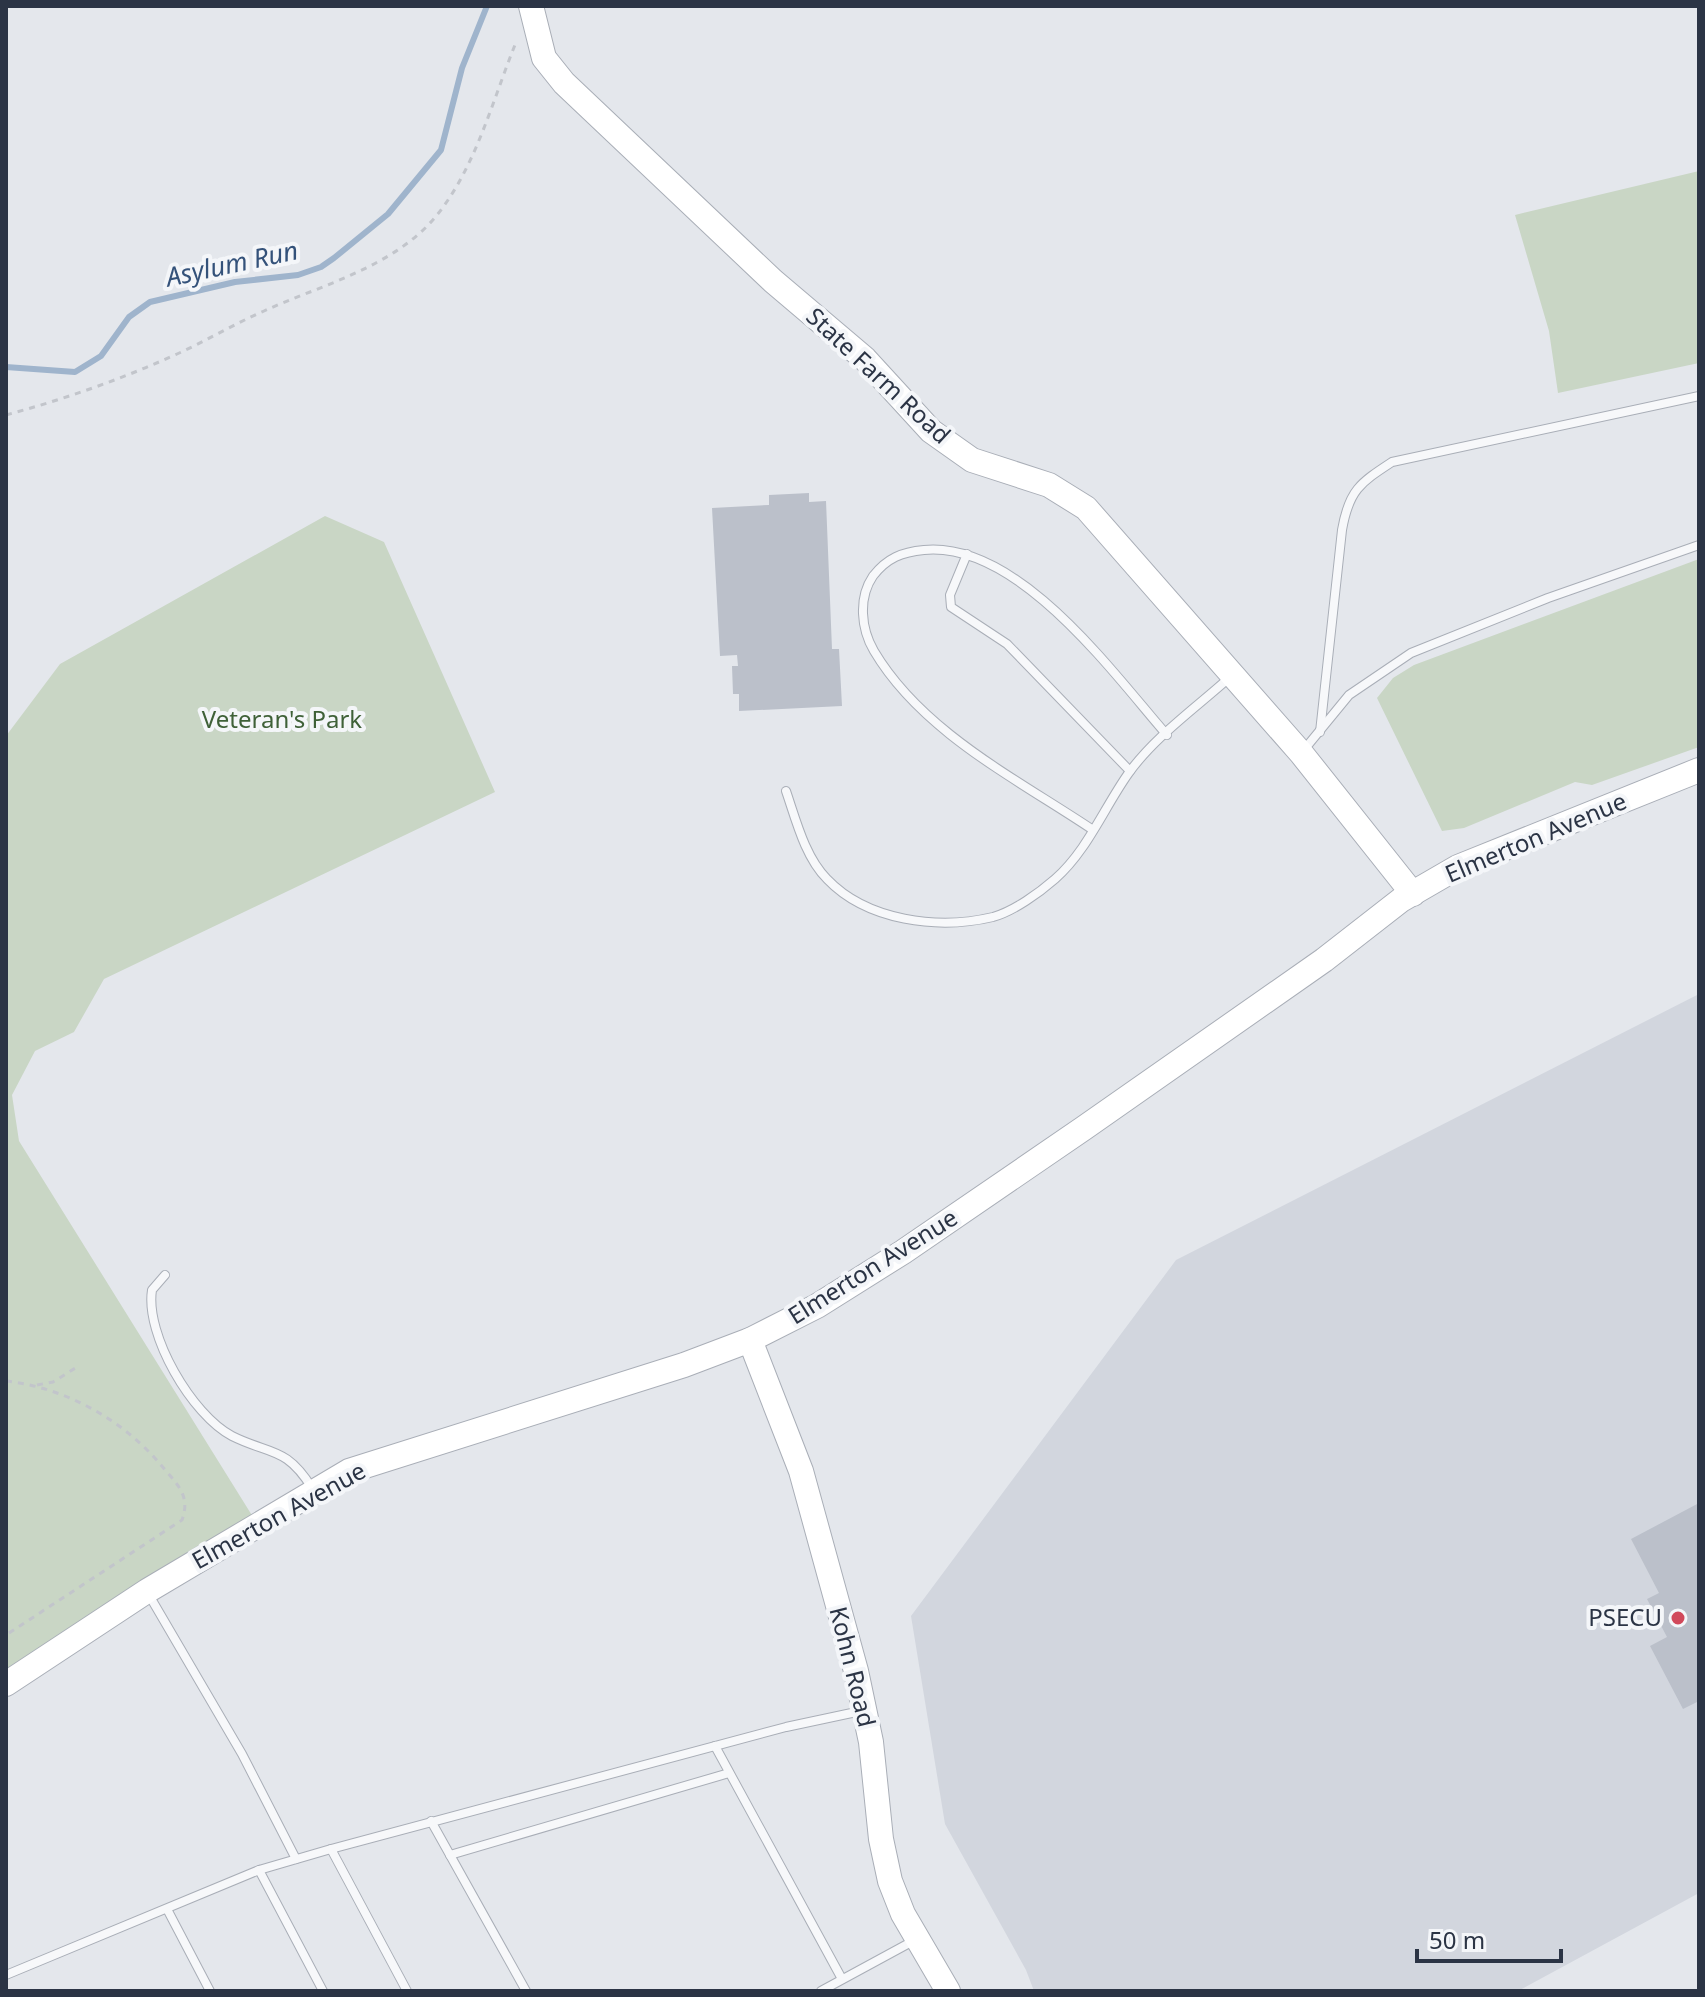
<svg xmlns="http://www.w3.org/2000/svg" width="1705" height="1997" font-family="'Noto Sans',sans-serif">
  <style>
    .built { fill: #d2d6de }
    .green { fill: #c9d6c5 }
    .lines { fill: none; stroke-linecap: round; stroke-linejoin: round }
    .stream { stroke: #9fb4cc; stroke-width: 6 }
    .building { fill: #bbc0ca }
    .lane-casing { stroke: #a9aeb7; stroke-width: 10 }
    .secondary-casing { stroke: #a9aeb7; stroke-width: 26 }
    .path { stroke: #c2c5cb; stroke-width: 3; stroke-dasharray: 6 6; stroke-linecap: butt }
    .lane { stroke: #f7f8fa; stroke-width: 8 }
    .secondary { stroke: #fff; stroke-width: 24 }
    .poi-dot { fill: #d1495b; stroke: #f4f6f9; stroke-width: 3 }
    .labels { text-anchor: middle; stroke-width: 8; stroke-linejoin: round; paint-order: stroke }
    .street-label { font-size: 24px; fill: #2b3445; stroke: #f4f6f9 }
    .park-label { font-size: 24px; fill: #3f6138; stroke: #f4f6f9 }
    .poi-label { font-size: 24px; fill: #2b3445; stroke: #f4f6f9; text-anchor: end }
    .water-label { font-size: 26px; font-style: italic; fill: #34527a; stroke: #f4f6f9 }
  </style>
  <rect width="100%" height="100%" fill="#e4e7ec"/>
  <polygon class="built" points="1699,994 1699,1893 1518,1991 1034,1991 1026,1970 945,1824 911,1616 1176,1260"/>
  <g class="green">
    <polygon points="1699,171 1699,363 1558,393 1549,331 1515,215"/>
    <polygon points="325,516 384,542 495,792 104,979 74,1032 35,1051 12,1095 19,1141 253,1517 6,1673 6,736 60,664"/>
    <polygon points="1699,559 1699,747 1592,785 1575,782 1464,828 1442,831 1377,698 1393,678 1414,665"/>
  </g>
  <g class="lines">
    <polyline class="stream" points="6,367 75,372 101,356 129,317 150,302 235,282 298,275 321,267 334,258 388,214 441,150 462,68 487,6"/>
  </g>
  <g class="building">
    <polygon points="809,493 809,502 826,501 832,649 839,649 842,706 739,711 739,694 733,694 732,666 738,666 737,655 720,656 712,508 769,505 769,495"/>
    <polygon points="1699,1503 1699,1701 1683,1709 1650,1646 1667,1637 1647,1599 1659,1593 1631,1539"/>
  </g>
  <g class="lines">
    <defs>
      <g id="lane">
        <polyline points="967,554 950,595 951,607 1007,644 1130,771"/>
        <path d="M1320 732 1342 530C1349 490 1360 483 1392 462L1699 396"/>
        <polyline points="1303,751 1349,695 1411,653 1548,598 1699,545"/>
        <path d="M786 791C796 820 805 857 827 879 867 921 938 930 993 917 1014 911 1039 893 1055 879 1087 851 1104 808 1128 774 1154 737 1197 707 1230 677"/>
        <path d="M1093 830C1017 779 922 732 874 651 861 629 858 598 873 576 887 558 902 552 924 550 1018 541 1112 672 1167 735"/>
        <path d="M165 1275 152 1290C145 1335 192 1415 232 1436 270 1455 286 1446 312 1488"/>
        <polyline points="149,1595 242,1754 296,1859"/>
        <polyline points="715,1746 842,1979"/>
        <polyline points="431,1821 526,1991"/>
        <polyline points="450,1855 729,1773"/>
        <polyline points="259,1870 331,1849"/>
        <polyline points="167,1909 210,1991"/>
        <polyline points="6,1975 259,1870 323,1991"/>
        <polyline points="407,1991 331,1849 786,1727 861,1711"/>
        <polyline points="821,1991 915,1940"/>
      </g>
      <g id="secondary">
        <polyline points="531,6 544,58 564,83 773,281 865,359 931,431 972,460 1049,485 1086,508 1301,753 1413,894"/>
        <polyline points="750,1340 801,1471 856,1671 871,1742 881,1839 890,1881 903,1914 948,1991"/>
        <polyline points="6,1684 147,1591 349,1471 684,1365 750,1340 817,1306 903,1252 1084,1128 1324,960 1401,900 1458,867 1699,770"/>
      </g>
    </defs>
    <use href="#lane" class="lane-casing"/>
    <use href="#secondary" class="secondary-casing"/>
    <g class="path">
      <path d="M6 415C65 399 122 379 177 354 206 341 234 324 264 311 321 285 395 267 437 215 477 165 493 98 517 40"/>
      <path d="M6 1381C68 1388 127 1422 166 1471 180 1487 190 1498 182 1520L6 1635"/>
      <polyline points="37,1385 53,1382 77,1367"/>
    </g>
    <use href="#lane" class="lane"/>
    <use href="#secondary" class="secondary"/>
  </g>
  <circle class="poi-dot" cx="1678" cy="1618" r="8"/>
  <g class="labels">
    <g class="street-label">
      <text transform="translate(878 376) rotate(43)" y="8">State Farm Road</text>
      <text transform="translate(1536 838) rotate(-23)" y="8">Elmerton Avenue</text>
      <text transform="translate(873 1267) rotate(-32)" y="8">Elmerton Avenue</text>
      <text transform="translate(279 1516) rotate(-29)" y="8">Elmerton Avenue</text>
      <text transform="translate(852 1667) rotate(76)" y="8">Kohn Road</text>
    </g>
    <g class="park-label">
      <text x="282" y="728">Veteran's Park</text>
    </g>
    <g class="poi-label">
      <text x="1662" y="1626">PSECU</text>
    </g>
    <g class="water-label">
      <text transform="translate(232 264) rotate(-12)" y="9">Asylum Run</text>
    </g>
  </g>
  <rect width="1705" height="1997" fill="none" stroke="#2b3445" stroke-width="16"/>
  <path d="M1417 1949v12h144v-12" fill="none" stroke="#2b3445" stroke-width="4"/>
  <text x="1429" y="1949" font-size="24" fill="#2b3445" stroke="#f4f6f9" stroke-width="6" paint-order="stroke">50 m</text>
</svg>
